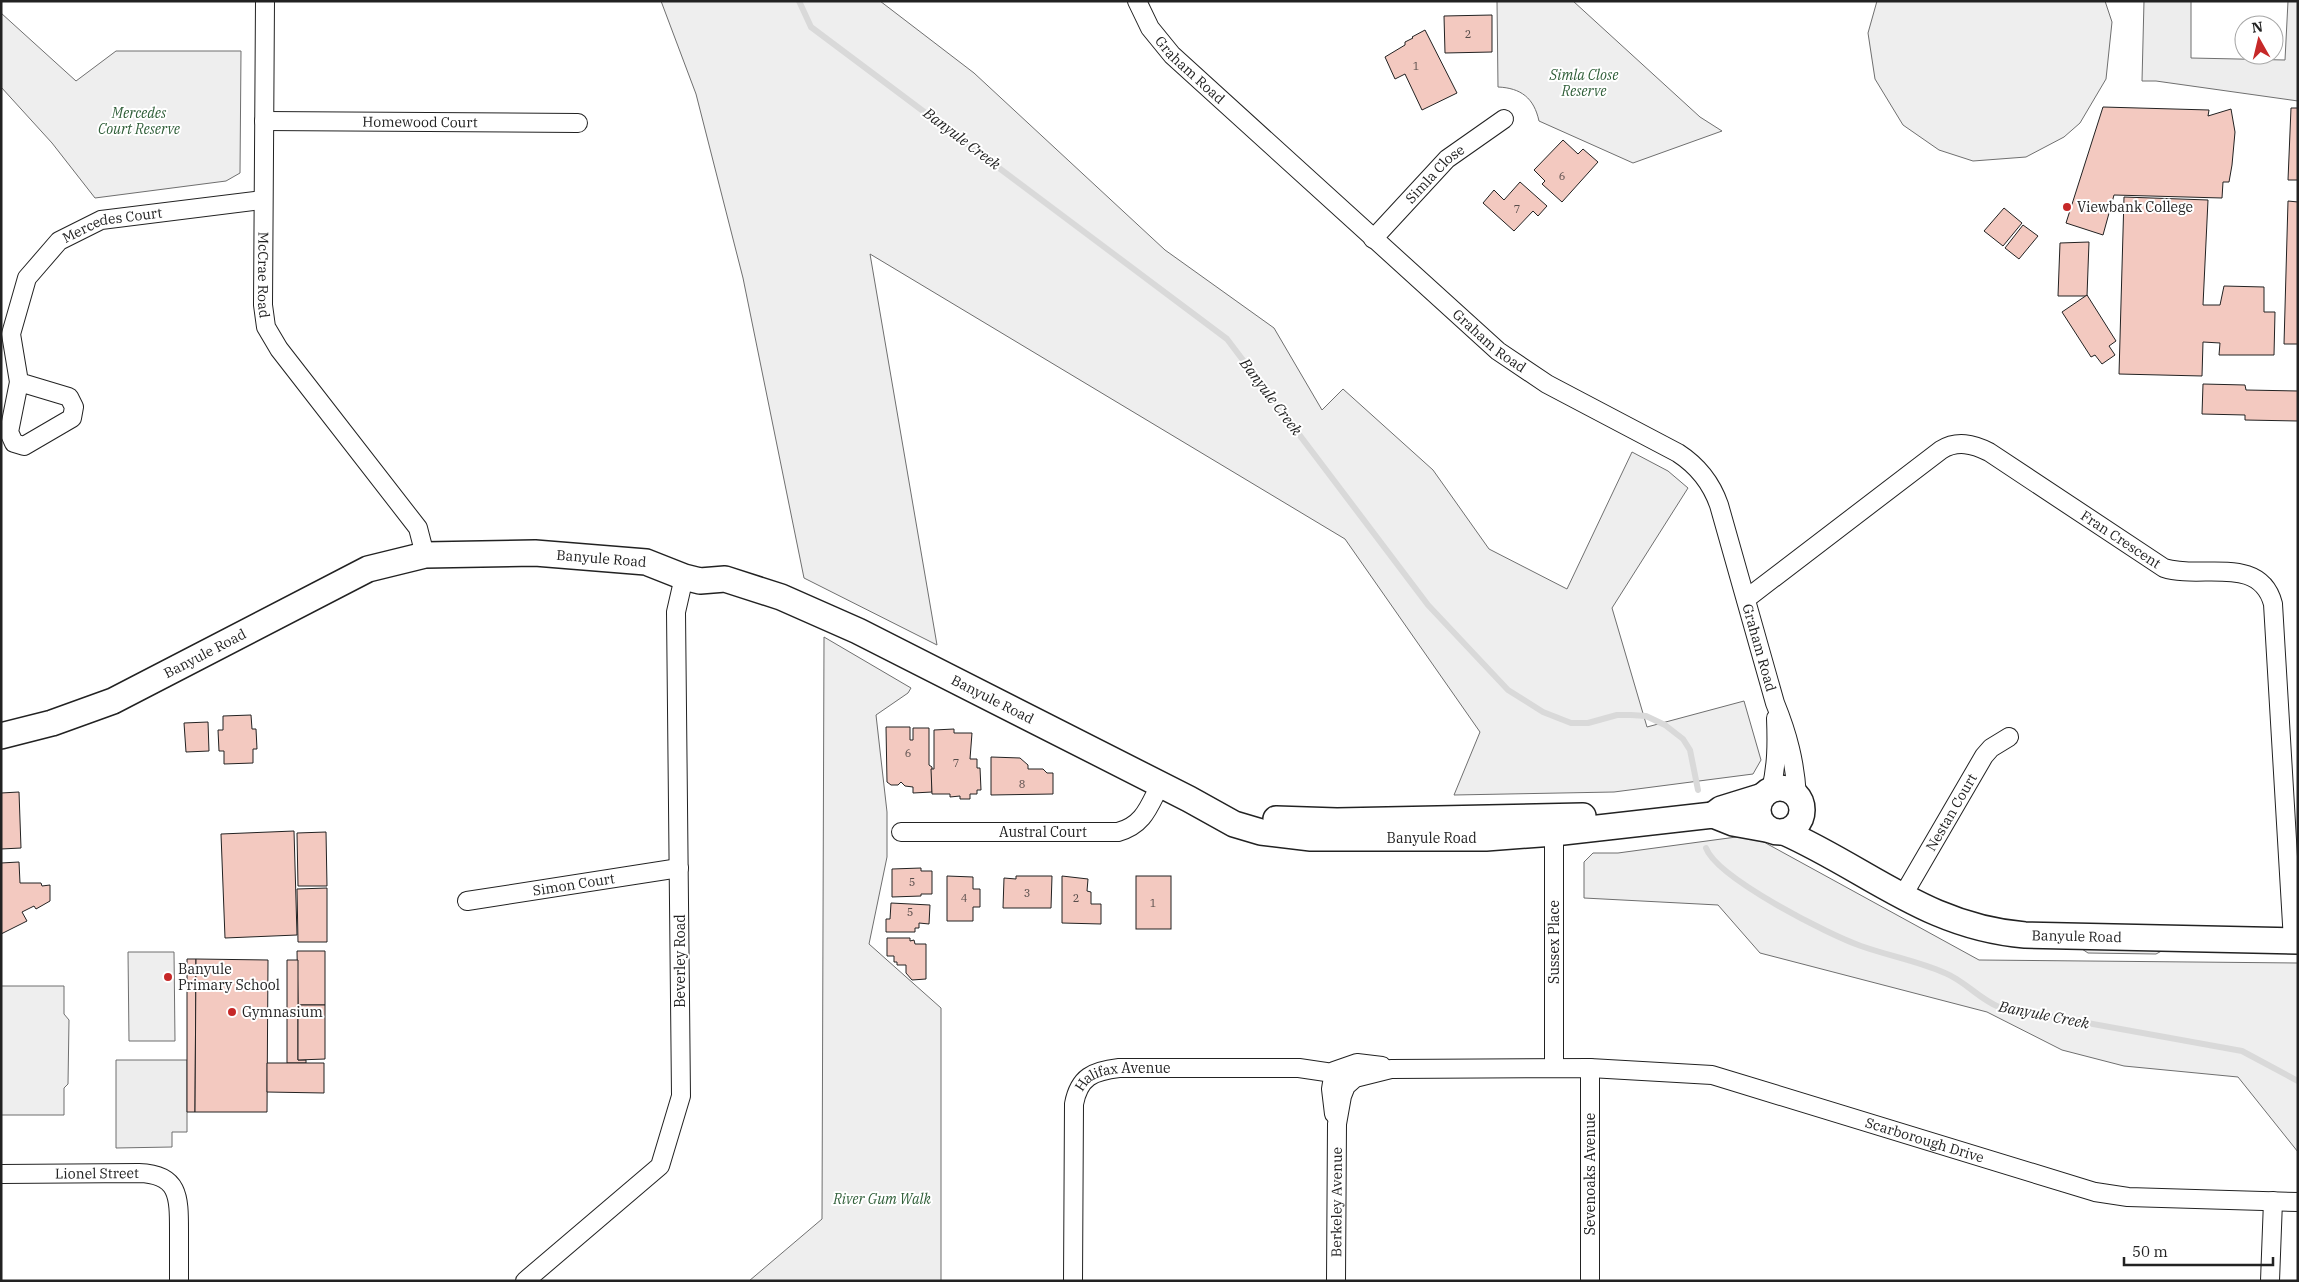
<svg xmlns="http://www.w3.org/2000/svg" width="2299" height="1282" font-family="'IBM Plex Serif',serif">
  <style>
    .green { fill: #eee; stroke: #6f6f6f }
    .parking { fill: #ededed; stroke: #6f6f6f }
    .lines { fill: none; stroke-linecap: round; stroke-linejoin: round }
    .stream { stroke: #d9d9d9; stroke-width: 6 }
    .building { fill: #f3c9c0; stroke: #222 }
    .street-casing { stroke: #222; stroke-width: 20 }
    .secondary-casing { stroke: #222; stroke-width: 28 }
    .street { stroke: #fff; stroke-width: 18 }
    .secondary { stroke: #fff; stroke-width: 25 }
    .poi-dot { fill: #c62828; stroke: #fff; stroke-width: 2 }
    .labels { text-anchor: middle; stroke-width: 4; stroke-linejoin: round; paint-order: stroke }
    .number-label { font-size: 11px; fill: #564c4a }
    .street-label { font-size: 14px; fill: #222; stroke: #fff }
    .park-label { font-size: 14px; font-style: italic; fill: #2f5e38; stroke: #fff }
    .poi-label { font-size: 14px; fill: #222; stroke: #fff; text-anchor: start }
    .water-label { font-size: 15px; font-style: italic; fill: #222; stroke: #fff }
  </style>
  <rect width="100%" height="100%" fill="#fff"/>
  <g class="green">
    <polygon points="661,1 880,1 974,73 1165,250 1274,328 1322,410 1343,389 1433,470 1489,549 1567,589 1632,452 1668,471 1688,488 1612,608 1647,727 1744,701 1761,760 1753,774 1614,792 1454,795 1480,732 1345,539 870,254 937,645 804,578 743,278 696,94"/>
    <path d="M1497 1H1573L1700 117 1722 131 1633 163 1539 121C1534 98 1521 88 1498 87Z"/>
    <polygon points="1877,1 2105,1 2112,22 2106,79 2080,123 2064,137 2026,157 1973,161 1939,150 1903,125 1875,79 1868,33"/>
    <polygon points="1,13 76,81 116,51 241,51 240,173 226,181 95,198 52,143 1,87"/>
    <polygon points="824,637 911,688 908,693 876,715 887,812 887,857 869,944 941,1008 941,1281 749,1281 822,1219"/>
    <polygon points="1751,835 1979,960 2298,963 2298,1152 2238,1077 2124,1066 2062,1050 1987,1012 1760,953 1718,905 1584,898 1584,862 1593,853 1618,853"/>
    <polygon points="128,952 174,952 175,1041 129,1041"/>
    <polygon points="1,986 64,986 64,1014 69,1020 68,1084 64,1088 64,1115 1,1115"/>
  </g>
  <g class="parking">
    <polygon points="2144,1 2191,1 2191,58 2285,60 2288,1 2298,1 2298,101 2156,81 2142,81"/>
    <polygon points="2076,945 2169,947 2156,954 2088,953"/>
    <polygon points="116,1060 187,1060 187,1132 172,1132 172,1147 116,1148"/>
  </g>
  <g class="lines">
    <g class="stream">
      <polyline points="799,1 811,27 1227,339 1428,605 1508,690 1543,712 1571,723 1588,723 1617,715 1631,715 1646,716 1665,725 1683,739 1690,750 1698,790"/>
      <path d="M1706 848C1717 878 1829 935 1861 946 1889 956 1918 961 1945 973 1965 981 1979 999 1999 1007L2242 1051 2298 1081"/>
    </g>
  </g>
  <g class="building">
    <polygon points="1492,15 1492,52 1445,53 1444,16"/>
    <polygon points="1425,30 1457,93 1422,110 1405,74 1395,79 1385,57 1405,45 1405,42 1413,38 1412,37"/>
    <polygon points="2103,107 2209,110 2208,116 2231,109 2235,132 2232,165 2229,182 2223,182 2222,198 2114,195 2103,235 2066,223"/>
    <polygon points="2291,108 2298,108 2298,180 2288,180"/>
    <polygon points="1563,140 1578,154 1583,149 1598,162 1562,202 1542,184 1545,181 1534,170"/>
    <polygon points="1520,182 1547,206 1538,216 1533,211 1514,231 1483,203 1494,190 1504,200"/>
    <polygon points="2124,197 2208,200 2203,305 2220,305 2224,286 2264,287 2264,312 2275,312 2274,355 2219,355 2220,343 2203,342 2202,376 2119,374"/>
    <polygon points="2288,201 2298,202 2298,367 2298,344 2284,344"/>
    <polygon points="2004,208 2022,223 2003,246 1984,231"/>
    <polygon points="2023,225 2038,236 2019,259 2005,248"/>
    <polygon points="2089,242 2087,296 2058,296 2060,243"/>
    <polygon points="2087,295 2116,341 2109,346 2115,355 2102,364 2095,355 2091,357 2062,312"/>
    <polygon points="2203,384 2245,385 2246,390 2298,391 2298,421 2245,420 2245,415 2202,414"/>
    <polygon points="251,715 252,729 256,729 257,749 253,749 253,763 224,764 224,751 219,751 218,730 223,730 223,716"/>
    <polygon points="208,722 209,751 186,752 184,723"/>
    <polygon points="886,727 910,727 910,740 913,740 913,728 929,728 929,765 932,767 932,792 913,793 913,787 905,786 901,782 898,785 891,785 887,782"/>
    <polygon points="954,729 954,733 972,733 970,759 977,759 977,768 980,768 981,790 977,790 977,794 970,794 970,799 960,799 960,796 950,797 950,794 932,794 931,769 934,769 934,730"/>
    <polygon points="991,757 1020,758 1028,765 1028,769 1043,769 1047,773 1053,773 1053,794 991,795"/>
    <polygon points="19,792 21,848 1,849 1,793"/>
    <polygon points="294,831 297,935 225,938 221,834"/>
    <polygon points="326,832 327,886 298,886 297,833"/>
    <polygon points="19,862 20,883 41,883 42,886 50,885 50,901 36,909 34,906 22,912 27,921 1,934 1,863"/>
    <polygon points="921,868 921,871 932,871 932,894 921,894 921,896 892,897 892,869"/>
    <polygon points="947,876 973,877 973,889 980,889 980,907 973,907 973,921 947,921"/>
    <polygon points="1016,876 1052,876 1051,908 1003,908 1004,878 1016,879"/>
    <polygon points="1062,876 1088,879 1087,891 1091,892 1091,904 1101,904 1101,924 1062,923"/>
    <rect x="1136" y="876" width="35" height="53"/>
    <polygon points="327,888 327,942 298,942 297,889"/>
    <polygon points="891,903 930,905 929,924 919,923 919,928 915,928 915,932 886,932 886,919 890,919"/>
    <polygon points="887,938 910,938 910,941 914,940 915,944 926,944 926,979 912,980 906,973 906,965 897,965 897,962 894,962 894,956 887,956"/>
    <polygon points="297,951 325,951 325,1005 298,1005"/>
    <polygon points="187,959 196,959 195,1112 187,1112"/>
    <polygon points="196,959 268,960 267,1112 195,1112"/>
    <polygon points="287,960 298,960 298,1060 306,1060 306,1063 287,1063"/>
    <polygon points="298,1005 325,1005 325,1059 298,1060"/>
    <polygon points="267,1063 324,1063 324,1093 267,1092"/>
  </g>
  <g class="lines">
    <defs>
      <g id="street">
        <path id="s1" d="M265 1 263 305 266 327 279 349 418 528 425 555"/>
        <path id="s2" d="M1137 1 1150 28 1172 55 1498 351 1547 384 1678 453C1698 466 1711 482 1719 505L1775 703C1788 735 1795 762 1797 796"/>
        <path id="s3" d="M264 121 578 123"/>
        <path id="s4" d="M1373 239 1447 159 1504 119"/>
        <path id="s5" d="M19 382 69 397 74 407 72 418 24 446 14 443 9 432 19 382 11 334 27 278 59 241 101 220 262 200"/>
        <path id="s6" d="M1746 599 1941 450C1957 440 1973 444 1989 452L2164 568C2200 580 2260 554 2273 604L2293 941"/>
        <path d="M1771 790C1777 765 1777 743 1776 718"/>
        <path id="s7" d="M901 832H1118C1144 825 1149 806 1160 785"/>
        <path id="s8" d="M1902 897 1984 756 1991 748 2009 737"/>
        <path id="s9" d="M467 901 679 868"/>
        <polyline points="1554,1068 1554,822"/>
        <polyline points="1334,1114 1331,1089 1334,1071 1357,1063 1382,1066"/>
        <path id="s10" d="M1 1174 139 1173C179 1174 179 1197 179 1230 179 1247 179 1264 179 1281"/>
        <polyline points="525,1281 660,1166 681,1096 676,612 684,577"/>
        <path id="s11" d="M1073 1281 1074 1104C1079 1077 1093 1071 1119 1068H1299L1326 1072 1349 1082"/>
        <path id="s12" d="M1336 1281 1337 1124 1342 1096 1346 1086 1355 1078 1391 1069 1590 1068 1712 1075 2095 1192 2128 1197 2298 1202"/>
        <polyline points="1590,1281 1590,1068"/>
        <polyline points="2270,1281 2273,1201"/>
      </g>
      <g id="secondary">
        <path id="s13" d="M1 736 52 723 113 701 368 569 425 555 535 553 646 562 684 577 700 581 725 579 781 597 858 631 1189 799 1234 824 1261 832 1311 838H1486L1554 833 1713 815 1733 823 1766 829"/>
        <circle cx="1780" cy="810" r="22"/>
        <polyline points="1713,815 1721,809 1763,796"/>
        <polyline points="1276,819 1337,821 1583,816"/>
        <path id="s14" d="M1784 832C1869 870 1927 927 2025 935L2298 941"/>
      </g>
    </defs>
    <use href="#street" class="street-casing"/>
    <use href="#secondary" class="secondary-casing"/>
    <use href="#street" class="street"/>
    <use href="#secondary" class="secondary"/>
  </g>
  <g class="poi-dot">
    <circle cx="2067" cy="207" r="5"/>
    <circle cx="168" cy="977" r="5"/>
    <circle cx="232" cy="1012" r="5"/>
  </g>
  <g class="labels">
    <g class="number-label">
      <text x="1468" y="38">2</text>
      <text x="1416" y="70">1</text>
      <text x="1562" y="180">6</text>
      <text x="1517" y="213">7</text>
      <text x="908" y="757">6</text>
      <text x="956" y="767">7</text>
      <text x="1022" y="788">8</text>
      <text x="912" y="886">5</text>
      <text x="1027" y="897">3</text>
      <text x="964" y="902">4</text>
      <text x="1076" y="902">2</text>
      <text x="1153" y="907">1</text>
      <text x="910" y="916">5</text>
    </g>
    <g class="street-label">
      <text dy="5" stroke="none"><textPath href="#s2" startOffset="88">Graham Road</textPath></text>
      <text dy="5" stroke="none"><textPath href="#s3" startOffset="156">Homewood Court</textPath></text>
      <text dy="5" stroke="none"><textPath href="#s4" startOffset="90">Simla Close</textPath></text>
      <text dy="5" stroke="none"><textPath href="#s5" startOffset="416">Mercedes Court</textPath></text>
      <text dy="5" stroke="none"><textPath href="#s1" startOffset="274">McCrae Road</textPath></text>
      <text dy="5" stroke="none"><textPath href="#s2" startOffset="492">Graham Road</textPath></text>
      <text dy="5" stroke="none"><textPath href="#s6" startOffset="454">Fran Crescent</textPath></text>
      <text dy="5" stroke="none"><textPath href="#s13" startOffset="640">Banyule Road</textPath></text>
      <text dy="5" stroke="none"><textPath href="#s2" startOffset="928">Graham Road</textPath></text>
      <text dy="5" stroke="none"><textPath href="#s13" startOffset="221">Banyule Road</textPath></text>
      <text dy="5" stroke="none"><textPath href="#s13" startOffset="1061">Banyule Road</textPath></text>
      <text dy="5" stroke="none"><textPath href="#s8" startOffset="98">Nestan Court</textPath></text>
      <text dy="5" stroke="none"><textPath href="#s7" startOffset="142">Austral Court</textPath></text>
      <text dy="5" stroke="none"><textPath href="#s13" startOffset="1532">Banyule Road</textPath></text>
      <text dy="5" stroke="none"><textPath href="#s9" startOffset="108">Simon Court</textPath></text>
      <text dy="5" stroke="none"><textPath href="#s14" startOffset="316">Banyule Road</textPath></text>
      <text transform="translate(1554 942) rotate(-90)" y="5">Sussex Place</text>
      <text transform="translate(680 961) rotate(-90)" y="5">Beverley Road</text>
      <text dy="5" stroke="none"><textPath href="#s11" startOffset="242">Halifax Avenue</textPath></text>
      <text dy="5" stroke="none"><textPath href="#s12" startOffset="789">Scarborough Drive</textPath></text>
      <text dy="5" stroke="none"><textPath href="#s10" startOffset="96">Lionel Street</textPath></text>
      <text transform="translate(1590 1174) rotate(-90)" y="5">Sevenoaks Avenue</text>
      <text dy="5" stroke="none"><textPath href="#s12" startOffset="79">Berkeley Avenue</textPath></text>
    </g>
    <g class="park-label">
      <text x="1584" y="80">Simla Close<tspan x="1584" dy="16">Reserve</tspan></text>
      <text x="139" y="118">Mercedes<tspan x="139" dy="16">Court Reserve</tspan></text>
      <text x="882" y="1204">River Gum Walk</text>
    </g>
    <g class="poi-label">
      <text x="2077" y="212">Viewbank College</text>
      <text x="178" y="974">Banyule<tspan x="178" dy="16">Primary School</tspan></text>
      <text x="242" y="1017">Gymnasium</text>
    </g>
    <g class="water-label">
      <text transform="translate(962 139) rotate(37)" y="5">Banyule Creek</text>
      <text transform="translate(1271 397) rotate(53)" y="5">Banyule Creek</text>
      <text transform="translate(2044 1015) rotate(11)" y="5">Banyule Creek</text>
    </g>
  </g>
  <rect width="2299" height="1282" fill="none" stroke="#222222" stroke-width="5"/>
  <g transform="translate(2259 40) rotate(352)"><circle r="24" fill="#ffffff" stroke="#a7a7a7"/>
  <path d="M0-4L9 19L0 12L-9 19Z" fill="#c62828"/>
  <text y="-8" font-size="14" font-weight="bold" text-anchor="middle" fill="#222222">N</text>
  </g>
  <path d="M2124 1257v8h149v-8" fill="none" stroke="#222222" stroke-width="2.5"/>
  <text x="2132" y="1257" font-size="15" fill="#222222" stroke="#ffffff" stroke-width="4" paint-order="stroke">50 m</text>
</svg>
